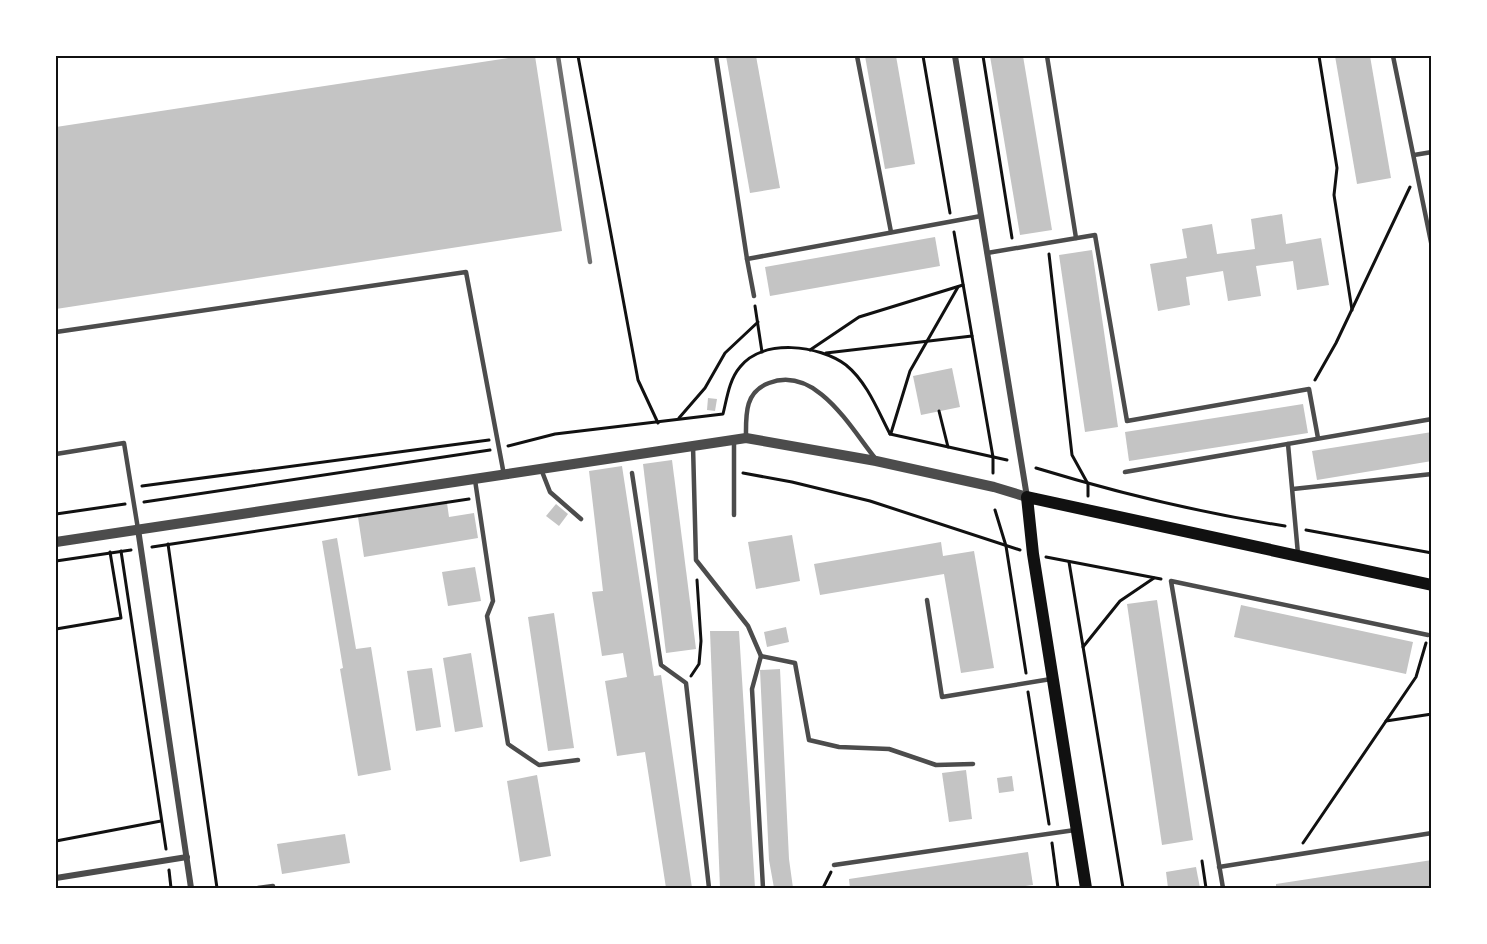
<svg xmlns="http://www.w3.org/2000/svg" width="1487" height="944" font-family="Manrope,sans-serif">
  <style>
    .building { fill: #c4c4c4 }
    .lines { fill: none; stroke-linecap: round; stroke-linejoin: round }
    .path { stroke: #111; stroke-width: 3 }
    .service { stroke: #4c4c4c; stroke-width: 4.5 }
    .minor { stroke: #4c4c4c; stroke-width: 6 }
    .tertiary { stroke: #4c4c4c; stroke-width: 10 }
    .secondary { stroke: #111; stroke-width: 12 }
    .rail { stroke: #707070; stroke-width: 4.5 }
    .neatline { fill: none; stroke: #111; stroke-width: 2 }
  </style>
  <rect width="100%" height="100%" fill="#fff"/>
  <g class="building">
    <polygon points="521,56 535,56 562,231 56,309 56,127"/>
    <polygon points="726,56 756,56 780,188 750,193"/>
    <polygon points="865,56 896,56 915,164 885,169"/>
    <polygon points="990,56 1023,56 1052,230 1020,235"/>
    <polygon points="1335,56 1370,56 1391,178 1357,184"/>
    <polygon points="1282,214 1286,244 1321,238 1329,285 1297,290 1293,261 1256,266 1261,296 1228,301 1223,271 1186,277 1190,305 1158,311 1150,264 1187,258 1182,229 1212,224 1217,254 1255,249 1251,219"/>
    <polygon points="935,237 940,266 770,296 765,267"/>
    <polygon points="1092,250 1118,427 1085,432 1059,255"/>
    <polygon points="952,368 960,407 921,415 913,376"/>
    <polygon points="708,398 717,399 715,411 707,410"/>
    <polygon points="1303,404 1308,433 1129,461 1125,432"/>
    <polygon points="1432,432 1432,461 1317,480 1312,451"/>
    <polygon points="672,460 696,649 666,653 643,464"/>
    <polygon points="622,466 654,676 661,675 692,888 666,888 645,752 617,756 605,681 627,677 623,653 602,656 592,592 603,591 589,471"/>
    <polygon points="447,503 449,517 474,513 478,538 364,557 358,517"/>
    <polygon points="556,504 568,514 559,526 546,516"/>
    <polygon points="792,535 800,581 756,589 748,542"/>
    <polygon points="337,538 356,649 371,647 391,770 358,776 340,669 343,668 322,541"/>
    <polygon points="941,542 943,556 974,551 994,668 961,673 944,574 820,595 814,564"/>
    <polygon points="475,567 481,601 448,606 442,572"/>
    <polygon points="1157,600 1193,840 1162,845 1127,604"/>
    <polygon points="1241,605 1413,642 1406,674 1234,637"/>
    <polygon points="554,613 574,748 548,751 528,617"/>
    <polygon points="786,627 789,642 767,647 764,632"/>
    <polygon points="710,631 739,631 755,888 720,888"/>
    <polygon points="471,653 483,727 455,732 443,658"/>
    <polygon points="432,668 441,727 416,731 407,671"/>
    <polygon points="780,669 789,859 793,888 774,888 769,860 760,670"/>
    <polygon points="966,770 972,819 949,822 942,773"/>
    <polygon points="537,775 551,856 520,862 507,781"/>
    <polygon points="1012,776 1014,791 999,793 997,778"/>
    <polygon points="345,834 350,863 282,874 277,844"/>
    <polygon points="1028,852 1033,885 1010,888 850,888 849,879"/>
    <polygon points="1432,860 1432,888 1276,888 1276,884"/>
    <polygon points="1196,867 1200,888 1168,888 1166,872"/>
  </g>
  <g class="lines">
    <g class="path">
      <polyline points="578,56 638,380 658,423"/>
      <polyline points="923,56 950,213"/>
      <polyline points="983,56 1012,238"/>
      <polyline points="1319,56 1337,168 1334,195 1352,310"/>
      <polyline points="954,232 993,457 993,473"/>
      <polyline points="1049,254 1072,455 1088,484 1088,496"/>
      <polyline points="755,306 762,352"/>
      <polyline points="810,350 859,317 963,285"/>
      <polyline points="826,353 972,336"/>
      <polyline points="1315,380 1336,343 1410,187"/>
      <polyline points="939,411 948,447"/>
      <polyline points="679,418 705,388 725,353 758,322"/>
      <polyline points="891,433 910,371 958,287"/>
      <polyline points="890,434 1007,460"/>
      <path d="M508 446 555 434 723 414C727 398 729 380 740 367 763 338 819 345 846 365 867 382 878 411 890 434"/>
      <path d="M1036 468C1118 493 1201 513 1285 526"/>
      <polyline points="743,473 792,482 870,501 1020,550"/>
      <polyline points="142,486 489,440"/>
      <polyline points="144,502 490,450"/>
      <polyline points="995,510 1006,546 1026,673"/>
      <polyline points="56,514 125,504"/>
      <polyline points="1306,530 1432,553"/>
      <polyline points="168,544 217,888"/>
      <polyline points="152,547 469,499"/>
      <polyline points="121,551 166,849"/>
      <polyline points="1046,557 1161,579"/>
      <polyline points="56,561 131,550"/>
      <polyline points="1069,562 1123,888"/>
      <polyline points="56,629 121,618 110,552"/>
      <polyline points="1083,647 1120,601 1154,578"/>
      <polyline points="691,676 699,664 701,641 697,580"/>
      <polyline points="1028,692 1049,824"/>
      <polyline points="1386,721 1432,714"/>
      <polyline points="56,841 161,821"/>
      <polyline points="1052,843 1058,888"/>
      <polyline points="1303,843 1416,677 1426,643"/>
      <polyline points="1202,861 1206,888"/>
      <polyline points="169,870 171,888"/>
      <polyline points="823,888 831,872"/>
    </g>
    <g class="service">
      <polyline points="716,56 747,259 754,296"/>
      <polyline points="857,56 891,232"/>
      <polyline points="1047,56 1076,238"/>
      <polyline points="1393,56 1432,247"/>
      <polyline points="1414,155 1432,152"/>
      <polyline points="987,253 1095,235 1127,421 1309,389 1318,438"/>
      <polyline points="747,259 981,216"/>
      <polyline points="56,332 466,272 504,475"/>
      <path d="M746 438C746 416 744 392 769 383 816 365 850 427 875 458"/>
      <polyline points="734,440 734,515"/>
      <polyline points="1288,444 1298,554"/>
      <polyline points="693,446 696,560 748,626 761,656 752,689 763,888"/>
      <polyline points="56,454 124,443 138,529"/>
      <polyline points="541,469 550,492 581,519"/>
      <polyline points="1125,472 1432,419"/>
      <polyline points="632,473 661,665 686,683 709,888"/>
      <polyline points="475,480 493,601 487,616 508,744 539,765 578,760"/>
      <polyline points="1293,489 1432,474"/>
      <polyline points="927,600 942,697 1051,679"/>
      <polyline points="761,656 795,663 809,740 839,747 889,749 936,765 973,764"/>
      <polyline points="834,865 1075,830"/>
      <polyline points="1219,867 1432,833"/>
      <polyline points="258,888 273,886"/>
      <polyline points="1223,888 1171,581 1428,635"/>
    </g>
    <g class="minor">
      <polyline points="955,56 1027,497"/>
      <polyline points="138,529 191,888"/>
      <polyline points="56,878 187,857"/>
    </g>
    <polyline class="tertiary" points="56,542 746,438 876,461 994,487 1027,497"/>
    <polyline class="secondary" points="1086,888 1033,554 1027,497 1432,585"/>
    <polyline class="rail" points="558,56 590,262"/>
  </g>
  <rect width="1487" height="944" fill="none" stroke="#ffffff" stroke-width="114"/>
  <rect x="57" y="57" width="1373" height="830" class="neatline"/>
</svg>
